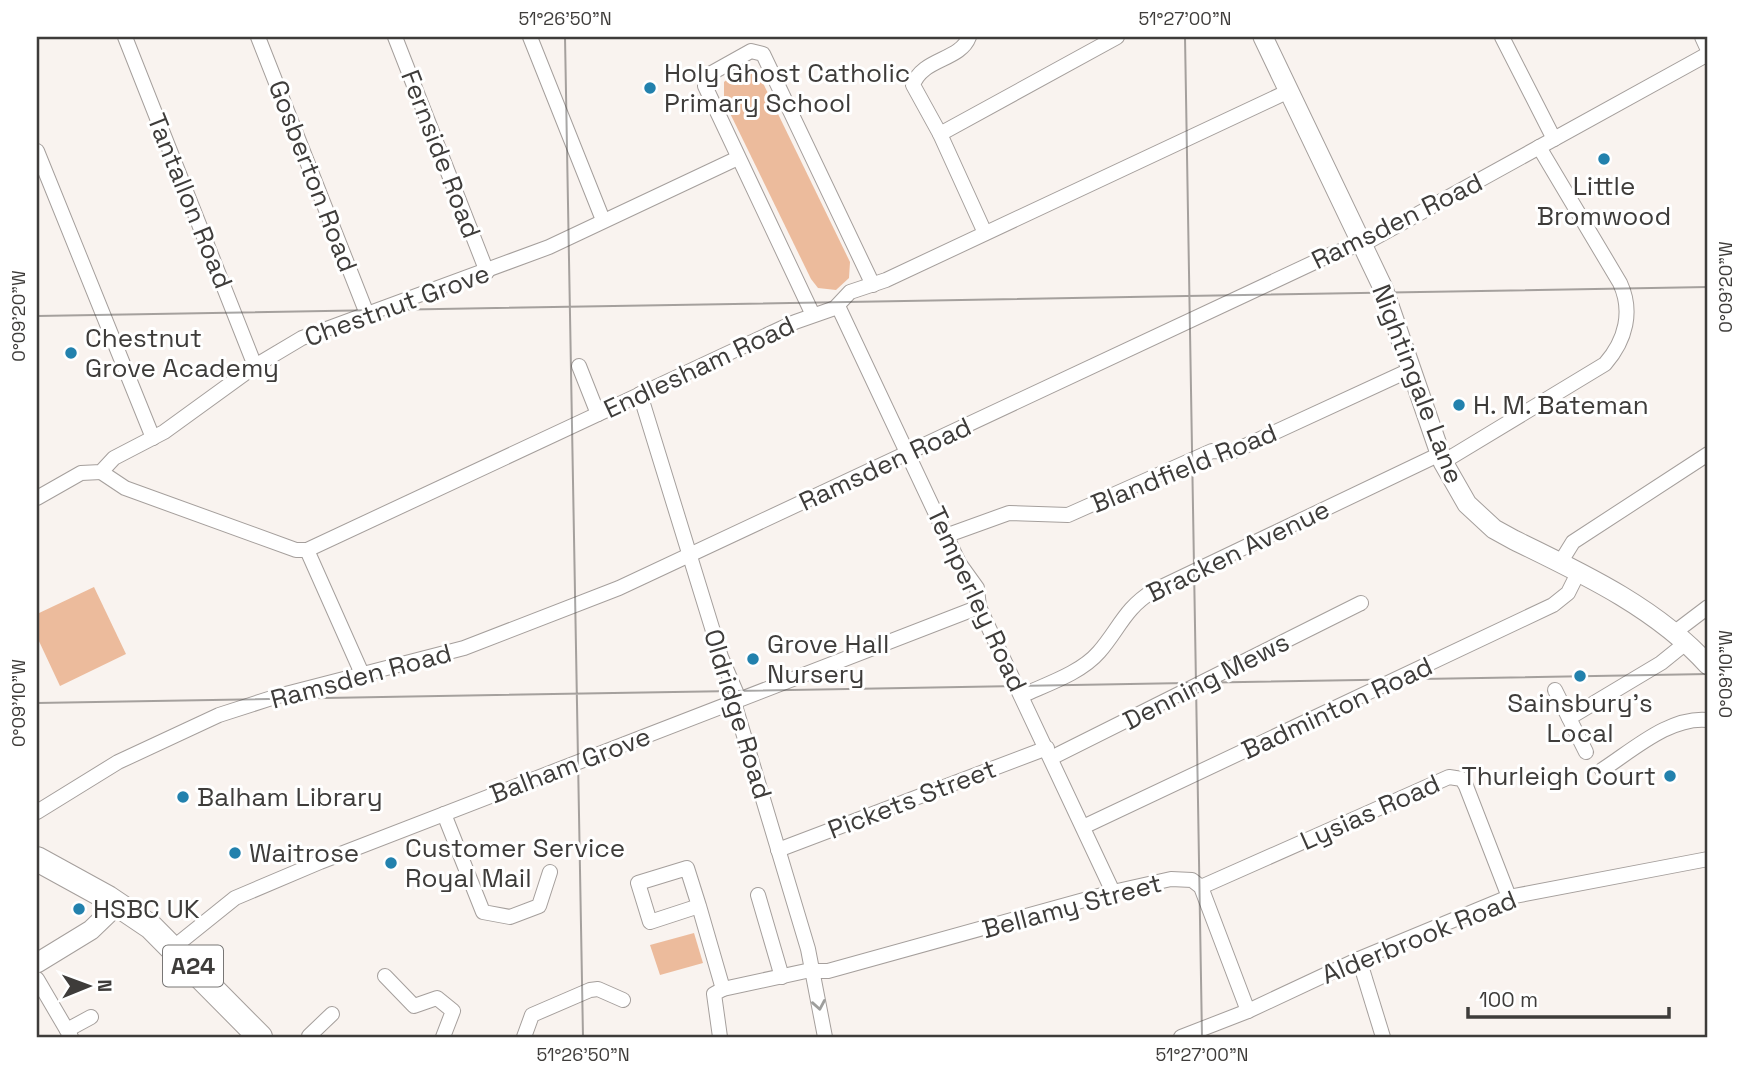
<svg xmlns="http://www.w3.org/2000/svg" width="1745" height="1074" font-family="'Space Grotesk',sans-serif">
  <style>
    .green { fill: #ecbb9c }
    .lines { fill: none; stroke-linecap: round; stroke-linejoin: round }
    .street-casing { stroke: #a59f9c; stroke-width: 16 }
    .secondary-casing { stroke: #a59f9c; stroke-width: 21 }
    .highway-casing { stroke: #a59f9c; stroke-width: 26 }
    .street { stroke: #fff; stroke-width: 14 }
    .secondary { stroke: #fff; stroke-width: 19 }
    .highway { stroke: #fff; stroke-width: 24 }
    .oneway { stroke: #9e9e9c }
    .ticks { fill: none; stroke: #3e3c3a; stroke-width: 2; stroke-opacity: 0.45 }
    .poi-dot { fill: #2281ad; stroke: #fff; stroke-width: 2.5 }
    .labels { text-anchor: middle; stroke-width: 6; stroke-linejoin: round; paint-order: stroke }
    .shield { fill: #fff; stroke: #787675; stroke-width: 2 }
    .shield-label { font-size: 24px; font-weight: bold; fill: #3e3c3a }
    .poi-label { font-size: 26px; fill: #3e3c3a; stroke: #fff; text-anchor: start }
    .street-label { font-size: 26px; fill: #3e3c3a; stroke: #fff }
    .neatline { fill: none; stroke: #3e3c3a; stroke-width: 2.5 }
    .ticks-label { font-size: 18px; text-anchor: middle; fill: #3e3c3a }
  </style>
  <rect width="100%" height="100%" fill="#f9f3ef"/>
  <g class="green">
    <polygon points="740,69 750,70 760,77 850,262 849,278 836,290 818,288 811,279 724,101 724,82"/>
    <polygon points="94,587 126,654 60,686 37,637 37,614"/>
    <polygon points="694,933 703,963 660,975 650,945"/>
  </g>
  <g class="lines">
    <defs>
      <g id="street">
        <polyline points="125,37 255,366"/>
        <polyline points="258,37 367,314"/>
        <polyline points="395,37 487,272"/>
        <polyline points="530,37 603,220"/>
        <polyline points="1502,37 1554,139"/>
        <polyline points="1702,37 1708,50"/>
        <path d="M940 134 913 85C922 58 960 61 969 37"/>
        <polyline points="37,151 153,438"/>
        <polyline points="985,233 940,134 1117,37"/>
        <polyline points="838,306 959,563 977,588 979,607 1113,892"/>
        <polyline points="813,315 705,86 708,75 751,51 763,54 873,285"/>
        <polyline points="579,366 598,414"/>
        <polyline points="640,394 721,657 736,692 736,709 808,949 825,1037"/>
        <path d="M1443 462 1605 364C1626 340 1633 311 1620 283L1539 147"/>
        <polyline points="101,472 125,488 296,550 307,550 795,322 835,308 850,292 886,280 1289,91"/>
        <polyline points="37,498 81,473 101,472 114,458 164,432 255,366 302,338 549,247 738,158"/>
        <polyline points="948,535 1009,513 1068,515 1212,451 1232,452 1412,369"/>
        <polyline points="307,550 363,676"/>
        <polyline points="1560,563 1573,542 1708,454"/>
        <polyline points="1675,632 1708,607"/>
        <polyline points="1555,690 1586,752"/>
        <path d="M1023 695C1047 684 1081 673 1099 652 1119 629 1125 608 1153 591L1440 454"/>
        <polyline points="1569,718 1661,663 1687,642"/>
        <polyline points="1051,758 1361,603"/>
        <path d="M1602 770C1633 750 1670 716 1708 720"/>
        <polyline points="37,812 118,762 219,715 278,696 464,648 619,588 1332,254 1369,241 1708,54"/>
        <polyline points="444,814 483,912 510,917 539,906 550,872"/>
        <polyline points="1083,827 1553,605 1568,593 1578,573"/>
        <polyline points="778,850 1047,748"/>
        <polyline points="1201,887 1449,777 1462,779 1466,786 1509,897"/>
        <polyline points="758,895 782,977"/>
        <polyline points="699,906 687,868 638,883 650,922 699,906 723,989 806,971 828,971 1113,892 1171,879 1192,880 1201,887 1248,1011"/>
        <polyline points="174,947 235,898 320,862 979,607"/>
        <polyline points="1359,959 1383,1037"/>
        <polyline points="385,976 414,1006 437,998 453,1011 443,1037"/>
        <polyline points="37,979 71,1037"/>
        <polyline points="67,1030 91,1017"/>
        <polyline points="309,1036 332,1014"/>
        <polyline points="524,1037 532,1015 590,990 598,989 623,1000"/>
        <polyline points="720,1037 714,994 723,989"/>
        <polyline points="1181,1037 1248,1011 1359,959 1509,897 1708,859"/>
      </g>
      <g id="secondary">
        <path d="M1263 37 1383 288 1443 462 1467 504 1494 529 1514 540C1582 573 1657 608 1708 665"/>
        <polyline points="37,963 91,930 118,904"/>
      </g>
      <polyline id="highway" points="37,859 108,898 151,927 260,1037"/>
    </defs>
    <use href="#street" class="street-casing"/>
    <use href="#secondary" class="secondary-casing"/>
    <use href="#highway" class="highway-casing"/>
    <use href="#street" class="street"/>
    <use href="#secondary" class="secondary"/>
    <use href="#highway" class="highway"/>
  </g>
  <defs><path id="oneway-chevron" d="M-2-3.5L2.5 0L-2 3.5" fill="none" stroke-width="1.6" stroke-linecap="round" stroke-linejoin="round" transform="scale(1.75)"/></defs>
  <use class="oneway" href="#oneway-chevron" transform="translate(819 1005) rotate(80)"/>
  <path class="ticks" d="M565 37 583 1037M1185 37 1202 1037M37 316 1708 287M37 703 1708 674"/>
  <g class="poi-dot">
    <circle cx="650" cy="88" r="7"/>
    <circle cx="1604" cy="159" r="7"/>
    <circle cx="71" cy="353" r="7"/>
    <circle cx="1459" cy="405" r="7"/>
    <circle cx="753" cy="659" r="7"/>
    <circle cx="1580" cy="676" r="7"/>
    <circle cx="1670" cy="776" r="7"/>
    <circle cx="183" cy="797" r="7"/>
    <circle cx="235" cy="853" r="7"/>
    <circle cx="391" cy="863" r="7"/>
    <circle cx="79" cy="909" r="7"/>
  </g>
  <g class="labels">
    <rect class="shield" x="163" y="945.5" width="60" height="41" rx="5"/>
    <g class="shield-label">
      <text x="193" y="974">A24</text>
    </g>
    <g class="poi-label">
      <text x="664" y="82">Holy Ghost Catholic<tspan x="664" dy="30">Primary School</tspan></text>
      <text x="1604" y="195" text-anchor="middle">Little<tspan x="1604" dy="30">Bromwood</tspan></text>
      <text x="85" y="347">Chestnut<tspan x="85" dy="30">Grove Academy</tspan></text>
      <text x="1473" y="414">H. M. Bateman</text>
      <text x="767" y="653">Grove Hall<tspan x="767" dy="30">Nursery</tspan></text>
      <text x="1580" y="712" text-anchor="middle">Sainsbury's<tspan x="1580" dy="30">Local</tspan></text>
      <text x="1656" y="785" text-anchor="end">Thurleigh Court</text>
      <text x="197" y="806">Balham Library</text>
      <text x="405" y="857">Customer Service<tspan x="405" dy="30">Royal Mail</tspan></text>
      <text x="249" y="862">Waitrose</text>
      <text x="93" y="918">HSBC UK</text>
    </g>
    <g class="street-label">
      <text transform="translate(441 154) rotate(69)" y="9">Fernside Road</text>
      <text transform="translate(313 176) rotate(69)" y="9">Gosberton Road</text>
      <text transform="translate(190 201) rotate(68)" y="9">Tantallon Road</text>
      <text transform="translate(1397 221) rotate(-26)" y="9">Ramsden Road</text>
      <text transform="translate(397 305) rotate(-20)" y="9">Chestnut Grove</text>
      <text transform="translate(699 367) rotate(-25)" y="9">Endlesham Road</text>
      <text transform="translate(1418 384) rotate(69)" y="9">Nightingale Lane</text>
      <text transform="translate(885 464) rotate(-25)" y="9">Ramsden Road</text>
      <text transform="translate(1184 468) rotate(-22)" y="9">Blandfield Road</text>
      <text transform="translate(1238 551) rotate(-26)" y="9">Bracken Avenue</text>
      <text transform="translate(977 599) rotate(65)" y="9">Temperley Road</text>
      <text transform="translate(361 676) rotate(-15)" y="9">Ramsden Road</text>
      <text transform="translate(1206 681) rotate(-27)" y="9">Denning Mews</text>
      <text transform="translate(1337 708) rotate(-25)" y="9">Badminton Road</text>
      <text transform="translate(738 714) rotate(73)" y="9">Oldridge Road</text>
      <text transform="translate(570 765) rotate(-21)" y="9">Balham Grove</text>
      <text transform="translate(912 799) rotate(-21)" y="9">Pickets Street</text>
      <text transform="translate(1370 812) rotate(-24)" y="9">Lysias Road</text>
      <text transform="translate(1072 906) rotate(-15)" y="9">Bellamy Street</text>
      <text transform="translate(1419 937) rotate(-22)" y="9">Alderbrook Road</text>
    </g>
  </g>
  <rect width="1745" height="1074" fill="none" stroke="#ffffff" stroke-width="77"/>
  <g transform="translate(88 986) rotate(89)" stroke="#ffffff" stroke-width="5" paint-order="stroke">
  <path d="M0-5L12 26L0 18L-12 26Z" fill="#3e3c3a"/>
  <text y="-10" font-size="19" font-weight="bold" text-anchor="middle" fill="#3e3c3a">N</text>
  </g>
  <path d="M1468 1007v10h201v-10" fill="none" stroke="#3e3c3a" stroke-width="3.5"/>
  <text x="1479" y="1007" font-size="21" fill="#3e3c3a" stroke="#ffffff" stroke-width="5" paint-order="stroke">100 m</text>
  <rect x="38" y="38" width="1668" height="998" class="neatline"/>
  <g class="ticks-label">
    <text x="565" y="25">51°26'50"N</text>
    <text x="1185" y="25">51°27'00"N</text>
    <text transform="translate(1726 287) rotate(-90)" y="6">0°09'20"W</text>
    <text transform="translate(19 316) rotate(-90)" y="6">0°09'20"W</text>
    <text transform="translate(1726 674) rotate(-90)" y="6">0°09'10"W</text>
    <text transform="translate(19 703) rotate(-90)" y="6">0°09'10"W</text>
    <text x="583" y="1061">51°26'50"N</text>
    <text x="1202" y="1061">51°27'00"N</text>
  </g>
</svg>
